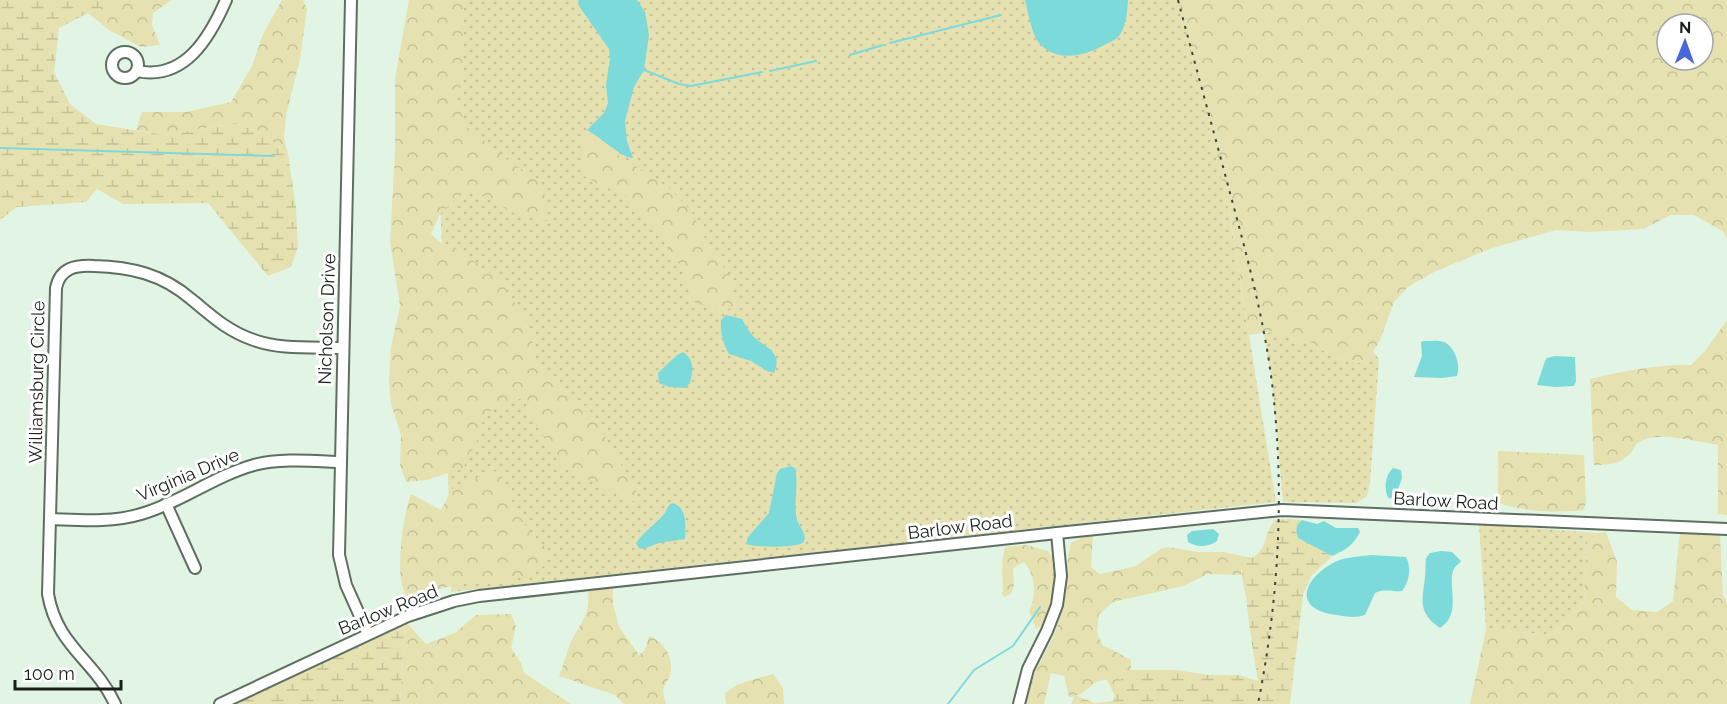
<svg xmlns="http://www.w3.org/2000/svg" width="1727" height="704" font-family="Raleway,sans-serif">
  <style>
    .grass { fill: url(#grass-dots) }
    .forest { fill: url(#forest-crowns); fill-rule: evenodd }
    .wetland { fill: url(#wetland-marsh) }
    .water { fill: #7ddadb }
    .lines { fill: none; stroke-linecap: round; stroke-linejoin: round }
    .stream { stroke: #7ddadb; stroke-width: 2 }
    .minor-casing { stroke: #5e6f61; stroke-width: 14 }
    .minor { stroke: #fff; stroke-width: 10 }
    .rail { stroke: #3c463e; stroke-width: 2; stroke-dasharray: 3 6; stroke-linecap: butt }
    .labels { text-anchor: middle; stroke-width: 6; stroke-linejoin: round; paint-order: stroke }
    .street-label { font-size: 18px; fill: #19201a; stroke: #fff }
  </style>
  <defs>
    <pattern id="grass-dots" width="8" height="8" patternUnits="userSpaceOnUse" patternTransform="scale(1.5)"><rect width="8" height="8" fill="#e6e1b1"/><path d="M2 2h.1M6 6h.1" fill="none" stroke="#c5c198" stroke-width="1.8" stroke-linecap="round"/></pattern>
    <pattern id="forest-crowns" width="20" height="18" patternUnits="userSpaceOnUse" patternTransform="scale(1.5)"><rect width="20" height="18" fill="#e6e1b1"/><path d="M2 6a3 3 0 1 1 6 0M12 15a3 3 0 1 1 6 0" fill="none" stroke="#c5c198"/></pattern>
    <pattern id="wetland-marsh" width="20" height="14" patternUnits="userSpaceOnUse" patternTransform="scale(1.5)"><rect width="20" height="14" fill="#e6e1b1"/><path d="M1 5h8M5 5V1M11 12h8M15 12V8" fill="none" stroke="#c5c198"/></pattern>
  </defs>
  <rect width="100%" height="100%" fill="#e2f5e5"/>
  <g class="grass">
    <polygon points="451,0 1179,0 1221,162 1276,502 451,592 442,244 433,70"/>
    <polygon points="1274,331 1294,339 1313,343 1333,358 1360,363 1373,352 1379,359 1370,482 1367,496 1356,503 1283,502 1272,383 1264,334"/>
    <polygon points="1479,524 1596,533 1587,543 1584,602 1552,635 1486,629"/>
  </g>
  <g class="forest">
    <polygon points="121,0 172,0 153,13 152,25 160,45 141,47 109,30 88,13"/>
    <polygon points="282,0 303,0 307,9 300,59 286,115 284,139 288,154 260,132 235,123 165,135 136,130 142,112 186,112 231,102 252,66 263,34"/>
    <polygon points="409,0 464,0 463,56 458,102 465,125 509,161 534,177 543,189 547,208 547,221 510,212 489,196 463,193 440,214 431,234 442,244 456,248 501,281 530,327 536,363 589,409 636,490 636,501 628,502 604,487 561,467 528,410 524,397 485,413 478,439 463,468 427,480 406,482 400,465 401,435 391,404 389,381 391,347 400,306 390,242 395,151 395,79"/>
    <path d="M1179 0H1727V240L1724 232 1694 215H1671L1643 229 1589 232 1556 230 1489 249 1434 272 1408 287 1394 302 1380 340 1373 352 1360 363 1333 358 1313 343 1294 339 1274 331 1249 335 1230 216ZM1667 24H1703V60H1667Z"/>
    <polygon points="593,133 604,145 669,188 692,212 708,244 729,275 737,304 723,312 694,302 679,264 654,228 626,195 602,186 584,176 582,163 583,139"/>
    <path d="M1727 320V515L1718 514V445C1699 442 1654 430 1638 443 1634 446 1633 451 1630 454 1620 464 1607 465 1594 465L1590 379C1624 371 1657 364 1691 365L1705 351Z"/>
    <path d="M1498 451 1584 455 1586 502 1584 510C1560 513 1519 512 1498 502Z"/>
    <path d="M498 471C509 484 510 501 519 515 526 528 537 539 547 549L546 564C523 586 486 580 457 585 440 588 424 594 407 600 405 594 402 587 401 581 398 559 403 515 411 494L441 510 452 489C464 484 487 472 498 471Z"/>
    <polygon points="1680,531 1720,535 1723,595 1727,602 1727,704 1470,704 1486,629 1552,635 1584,602 1587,543 1596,533 1606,532 1617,562 1616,597 1632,610 1657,612 1673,601"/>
    <path d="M1093 534 1091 567 1100 574 1136 566 1159 550 1167 547 1198 552H1224L1252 558 1241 564V575L1208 574 1183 586 1113 602 1099 614 1097 633 1103 646 1111 649 1131 660V670H1124L1115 696 1107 680C1090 679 1088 696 1069 697L1064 676 1051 673 1044 704H1026C1028 680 1042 660 1052 639 1056 631 1058 621 1061 613 1068 590 1064 566 1071 543L1086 535Z"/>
    <path d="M1026 545 1048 551 1055 560C1053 581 1058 619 1036 629L1029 611C1037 594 1036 577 1024 562L1013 568 1014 586 1011 594 1004 597 1001 593 1003 592 1002 561 1005 547Z"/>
    <path d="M613 588V604L619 627 639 655 645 650 649 636C663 642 673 655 671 671 668 687 659 683 666 704H624L615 695 559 676C564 665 567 649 572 640 582 620 590 616 588 591Z"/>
    <polygon points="511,614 516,626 511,648 521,663 524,673 571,704 400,704 405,621 426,644 455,633 476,615"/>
    <path d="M773 674 783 688 784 704H726L725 694C736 682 757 679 773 674Z"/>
  </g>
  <g class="wetland">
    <polygon points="0,0 121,0 88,13 59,28 54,72 70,104 96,124 165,135 235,123 260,132 288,154 296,208 298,247 291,267 268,276 208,203 123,204 97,189 86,202 17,207 0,220"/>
    <path d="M1289 519 1302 520C1295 525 1296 530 1298 538L1332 556 1311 576 1303 595 1290 704H1071L1075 695 1095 703 1113 701 1124 670H1176L1209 675H1239L1258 681C1253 653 1249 625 1246 597 1244 586 1241 576 1241 564 1272 548 1259 545 1274 520Z"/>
    <polygon points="405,621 400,704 233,704"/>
  </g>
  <g class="water">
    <path d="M578 0H637L645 12 649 35 644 70 634 87 625 121 627 141 633 158C623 159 599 136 587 130L604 113 608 103 606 85 610 59 609 49 579 6Z"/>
    <path d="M1025 0H1128C1127 12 1127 25 1119 36 1116 40 1108 43 1104 45 1083 57 1057 62 1040 44 1032 36 1028 11 1025 0Z"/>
    <path d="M726 315 742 319C745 324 748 330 752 335 763 347 784 351 774 373L767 371 751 361 729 354C723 344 720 332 721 320Z"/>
    <path d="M1424 341C1431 341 1438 340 1444 342 1455 347 1461 365 1457 376L1442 378 1414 377 1422 356 1421 342Z"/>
    <path d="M683 352C695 360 693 371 690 383L685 388 669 387 659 383 658 373 677 355Z"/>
    <polygon points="1555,356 1575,357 1576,381 1574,386 1555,387 1537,385 1545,361 1547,358"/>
    <path d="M791 466 795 468C799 485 793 503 797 520 799 526 807 534 804 541 801 549 754 547 746 544L748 537 769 513 777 473 780 469Z"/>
    <path d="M1393 468 1401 470 1402 478 1396 495 1389 499C1383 490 1385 475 1393 468Z"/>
    <path d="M672 503C687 506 686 526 685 539L659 543 643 549 639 548 636 543C644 531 656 524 664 514 668 509 667 506 672 503Z"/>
    <path d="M1302 520 1317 524 1324 521 1336 528H1358L1360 532C1353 545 1346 550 1332 556L1298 538C1296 530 1295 525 1302 520Z"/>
    <path d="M1213 529 1219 534 1217 541C1208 547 1198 548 1188 542L1187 535 1192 531Z"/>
    <path d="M1441 551 1452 552 1461 561C1460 563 1457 565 1455 567 1445 581 1464 613 1440 628 1418 613 1422 601 1425 577 1426 571 1425 565 1426 558L1430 553Z"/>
    <path d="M1370 555 1406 557C1412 568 1409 582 1402 591 1392 592 1385 588 1375 593L1365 615C1355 618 1348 617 1337 615 1293 610 1302 580 1333 563 1343 557 1358 557 1370 555Z"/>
  </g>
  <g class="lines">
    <g class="stream">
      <polyline points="890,43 1001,15"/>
      <polyline points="850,55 883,45"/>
      <polyline points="644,70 679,84 691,86 762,72"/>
      <polyline points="770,71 816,61"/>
      <polyline points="0,148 274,156"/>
      <polyline points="948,704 974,670 1013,646 1040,607"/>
    </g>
    <defs>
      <g id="minor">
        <polyline points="351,0 339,555 346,585 368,634"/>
        <circle cx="125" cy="65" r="13"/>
        <path d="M137 71C185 81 210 37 226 0"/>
        <polyline points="166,504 195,568"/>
        <path d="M50 519C80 520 111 523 141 514 180 503 214 476 254 465 281 458 312 461 340 462"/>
        <path d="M115 704C95 660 57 647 48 594L56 288C60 268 75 265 94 266 131 267 162 274 191 299 211 315 226 330 251 339 279 350 312 347 342 348"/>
        <polyline points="220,704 408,616 454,601 479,596 1057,533 1282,510 1727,529"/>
        <polyline points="1019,704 1028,669 1047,631 1057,605 1061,576 1057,533"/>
      </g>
    </defs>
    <use href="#minor" class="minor-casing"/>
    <use href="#minor" class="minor"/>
    <path class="rail" d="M1178 0C1195 64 1213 129 1230 193 1247 256 1264 319 1272 383 1285 491 1279 598 1258 704"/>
  </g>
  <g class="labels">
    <g class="street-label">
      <text transform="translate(327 319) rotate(-88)" y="6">Nicholson Drive</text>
      <text transform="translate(37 382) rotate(-89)" y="6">Williamsburg Circle</text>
      <text transform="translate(188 475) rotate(-23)" y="6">Virginia Drive</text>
      <text transform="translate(1446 501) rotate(3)" y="6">Barlow Road</text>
      <text transform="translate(960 527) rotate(-7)" y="6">Barlow Road</text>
      <text transform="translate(388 610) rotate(-22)" y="6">Barlow Road</text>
    </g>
  </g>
  <g transform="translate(1685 42) rotate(1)"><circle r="28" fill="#ffffff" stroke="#a3a6a3" stroke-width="1.5"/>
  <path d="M0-4.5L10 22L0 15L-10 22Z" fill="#4767da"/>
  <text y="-9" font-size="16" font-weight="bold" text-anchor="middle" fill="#19201a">N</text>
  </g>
  <path d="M15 680v9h106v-9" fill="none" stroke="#19201a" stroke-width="3"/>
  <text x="24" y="680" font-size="18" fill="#19201a" stroke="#ffffff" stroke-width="4.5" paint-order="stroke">100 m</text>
</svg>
